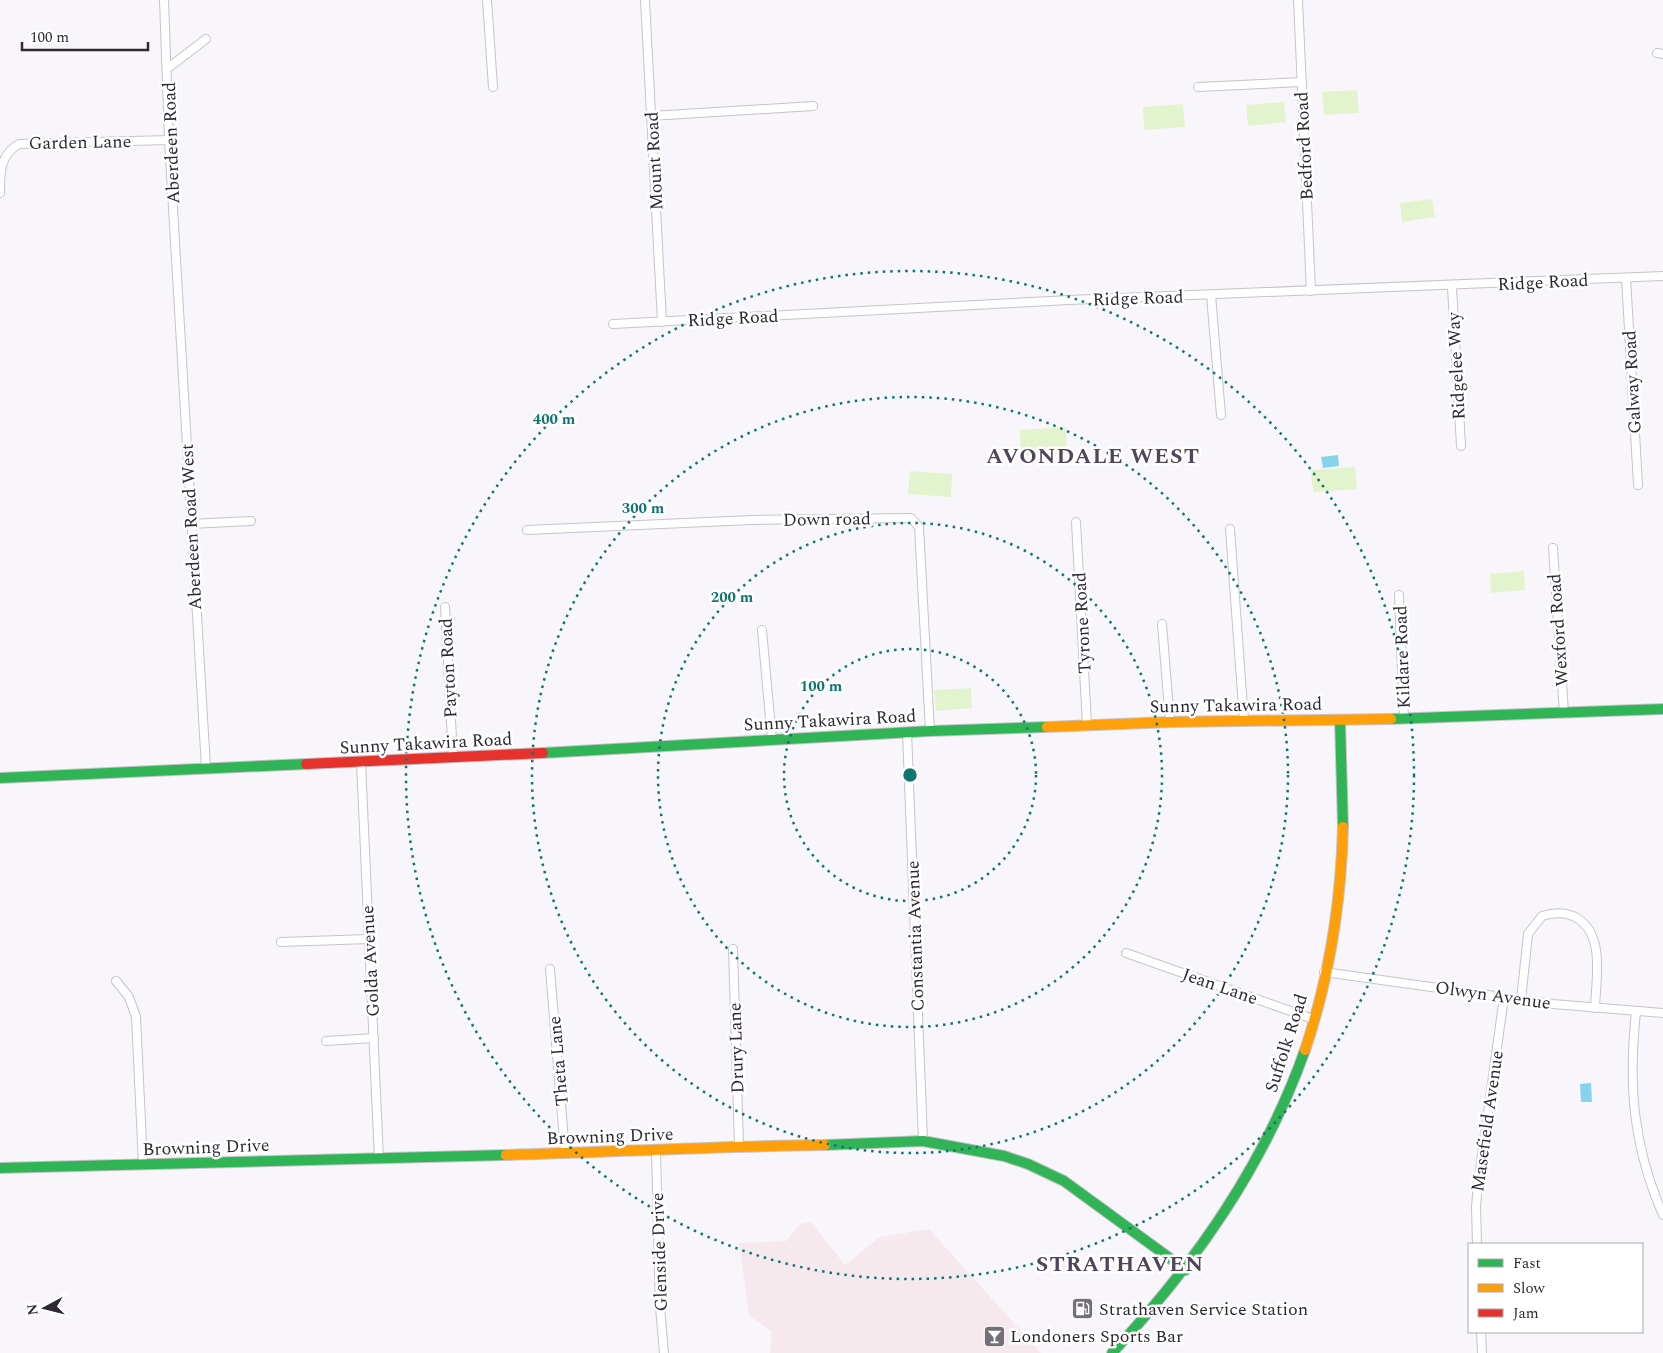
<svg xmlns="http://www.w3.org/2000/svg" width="1663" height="1353" font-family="Spectral,serif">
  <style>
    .commercial { fill: #f6e9ed }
    .green { fill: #e3f3cd }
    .water { fill: #87d3ec }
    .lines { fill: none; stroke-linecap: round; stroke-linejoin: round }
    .street-casing { stroke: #c7c3ca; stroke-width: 10 }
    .fast-casing { stroke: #c7c3ca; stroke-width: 12 }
    .slow-casing { stroke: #c7c3ca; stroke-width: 12 }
    .jam-casing { stroke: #c7c3ca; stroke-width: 12 }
    .street { stroke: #fefefe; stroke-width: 8 }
    .fast { stroke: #30b455; stroke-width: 10 }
    .slow { stroke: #ff9f0a; stroke-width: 10 }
    .jam { stroke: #e5322d; stroke-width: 10 }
    .ring { fill: none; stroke: #0f766e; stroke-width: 2.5; stroke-dasharray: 2.5 5 }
    .labels { text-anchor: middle; stroke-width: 5; stroke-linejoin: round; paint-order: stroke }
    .street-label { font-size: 18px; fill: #2e2832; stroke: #fff }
    .poi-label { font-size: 18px; fill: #2e2832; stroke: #fff; text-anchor: start }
    .district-label { font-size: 22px; font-weight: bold; letter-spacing: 1px; fill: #51455b; stroke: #fff }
    .centre { fill: #0f766e; stroke: #fff; stroke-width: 2.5 }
    .ring-label { font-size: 15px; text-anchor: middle; font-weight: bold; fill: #0f766e; stroke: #fff; stroke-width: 5; stroke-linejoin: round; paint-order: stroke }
  </style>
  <rect width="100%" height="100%" fill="#f9f6fb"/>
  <polygon class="commercial" points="811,1222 845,1265 880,1237 929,1229 1041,1353 770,1353 772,1332 749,1315 739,1243 786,1241 800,1224"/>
  <g class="green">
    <polygon points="1357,90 1359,113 1324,115 1322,92"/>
    <polygon points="1284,102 1286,122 1248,126 1246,105"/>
    <polygon points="1183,104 1185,127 1144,130 1143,107"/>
    <polygon points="1432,199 1435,217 1402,222 1400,203"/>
    <polygon points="1066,427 1067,454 1021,456 1020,430"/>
    <polygon points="1355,467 1357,489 1313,492 1311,470"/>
    <polygon points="910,471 952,474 951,497 908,494"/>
    <polygon points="1524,571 1525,590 1491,593 1490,574"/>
    <polygon points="971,688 972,708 936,711 934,690"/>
  </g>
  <g class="water">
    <polygon points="1338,455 1339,466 1323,468 1321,457"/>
    <polygon points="1591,1083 1592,1102 1581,1102 1580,1084"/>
  </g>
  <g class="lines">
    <defs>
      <g id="street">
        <polyline points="164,0 169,140 206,768"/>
        <polyline points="487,0 493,87"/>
        <polyline points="645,0 662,322"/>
        <polyline points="1298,0 1311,291"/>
        <polyline points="1657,53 1663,54"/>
        <polyline points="168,68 206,39"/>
        <polyline points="1198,87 1302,82"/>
        <polyline points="651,116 813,106"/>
        <path d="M0 193C0 172 0 155 19 144L169 140"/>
        <polyline points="1626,278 1638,485"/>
        <polyline points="1452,287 1461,446"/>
        <polyline points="1211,295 1221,415"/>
        <polyline points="613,324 1069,300 1663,276"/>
        <polyline points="1076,522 1087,725"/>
        <polyline points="190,524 251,521"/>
        <polyline points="1230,529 1244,721"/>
        <polyline points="527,530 752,520 911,518 919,527 930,731"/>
        <polyline points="1553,548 1564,713"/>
        <polyline points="1399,595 1404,719"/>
        <polyline points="445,607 453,758"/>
        <polyline points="1162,624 1170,722"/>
        <polyline points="762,630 772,740"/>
        <polyline points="907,732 923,1141"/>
        <polyline points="361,763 379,1159"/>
        <polyline points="281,942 369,939"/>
        <polyline points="733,949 739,1146"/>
        <polyline points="1126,953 1313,1019"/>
        <polyline points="550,969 565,1153"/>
        <polyline points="1324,972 1553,1004 1663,1013"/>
        <polyline points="116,981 129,997 136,1017 143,1164"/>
        <path d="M1521 1000 1528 934 1542 916C1552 913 1563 912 1573 916 1606 931 1596 978 1595 1008"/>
        <path d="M1636 1012C1628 1085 1633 1146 1663 1215"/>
        <polyline points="326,1041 374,1038"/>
        <polyline points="656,1151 660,1307 664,1353"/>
        <polyline points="1477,1244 1476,1207 1478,1184 1504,997"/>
        <polyline points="1481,1332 1482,1353"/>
      </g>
      <g id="fast">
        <polyline points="1391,719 1663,709"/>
        <polyline points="1340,720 1343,827"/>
        <polyline points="543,753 930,731 1047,727"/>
        <polyline points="0,778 306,764"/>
        <polyline points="825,1145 923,1141 1004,1156 1028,1164 1064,1181 1186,1270"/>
        <polyline points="0,1168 506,1155"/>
        <path d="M1112 1353C1195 1264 1264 1166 1305 1050"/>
      </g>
      <g id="slow">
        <polyline points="1047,727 1170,722 1391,719"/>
        <path d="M1305 1050C1329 979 1341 902 1343 827"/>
        <path d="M506 1155C612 1152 718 1146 825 1145"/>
      </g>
      <polyline id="jam" points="306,764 543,753"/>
    </defs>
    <use href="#street" class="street-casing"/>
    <use href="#fast" class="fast-casing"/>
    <use href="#slow" class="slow-casing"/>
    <use href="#jam" class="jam-casing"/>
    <use href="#street" class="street"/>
    <use href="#fast" class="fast"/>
    <use href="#slow" class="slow"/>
    <use href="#jam" class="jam"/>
  </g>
  <g class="ring">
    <circle cx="910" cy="775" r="126"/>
    <circle cx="910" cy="775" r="252"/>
    <circle cx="910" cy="775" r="378"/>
    <circle cx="910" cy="775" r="504"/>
  </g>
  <defs>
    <symbol id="fuel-square" viewBox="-11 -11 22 22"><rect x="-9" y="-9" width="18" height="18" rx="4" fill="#757078" stroke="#fff"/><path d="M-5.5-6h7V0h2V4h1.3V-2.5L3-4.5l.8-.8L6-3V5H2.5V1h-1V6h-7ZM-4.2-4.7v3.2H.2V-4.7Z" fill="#fff"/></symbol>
    <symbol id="bar-square" viewBox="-11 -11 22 22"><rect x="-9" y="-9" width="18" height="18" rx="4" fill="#757078" stroke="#fff"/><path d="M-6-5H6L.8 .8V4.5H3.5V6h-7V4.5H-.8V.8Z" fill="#fff"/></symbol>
  </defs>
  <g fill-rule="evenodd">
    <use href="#fuel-square" x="1070" y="1296" width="25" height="25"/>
    <use href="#bar-square" x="982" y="1324" width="25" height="25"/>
  </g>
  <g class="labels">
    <g class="street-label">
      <text transform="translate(80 142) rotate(-1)" y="6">Garden Lane</text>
      <text transform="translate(171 143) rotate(-92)" y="6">Aberdeen Road</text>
      <text transform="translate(1304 146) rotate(-93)" y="6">Bedford Road</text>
      <text transform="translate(654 161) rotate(-93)" y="6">Mount Road</text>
      <text transform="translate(1543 282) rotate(-3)" y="6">Ridge Road</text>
      <text transform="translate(1138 298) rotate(-2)" y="6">Ridge Road</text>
      <text transform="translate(733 318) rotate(-3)" y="6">Ridge Road</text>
      <text transform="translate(1456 366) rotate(-93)" y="6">Ridgelee Way</text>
      <text transform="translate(1632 382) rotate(-93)" y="6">Galway Road</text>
      <text transform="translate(827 519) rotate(-1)" y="6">Down road</text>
      <text transform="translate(191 527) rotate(-93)" y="6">Aberdeen Road West</text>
      <text transform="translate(1082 623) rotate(-93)" y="6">Tyrone Road</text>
      <text transform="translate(1558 630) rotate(-94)" y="6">Wexford Road</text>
      <text transform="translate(1402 657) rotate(-92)" y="6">Kildare Road</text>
      <text transform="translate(448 668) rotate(-93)" y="6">Payton Road</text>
      <text transform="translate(1236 705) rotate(-1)" y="6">Sunny Takawira Road</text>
      <text transform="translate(830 720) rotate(-3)" y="6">Sunny Takawira Road</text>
      <text transform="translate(426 743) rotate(-3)" y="6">Sunny Takawira Road</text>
      <text transform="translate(915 936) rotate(-92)" y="6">Constantia Avenue</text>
      <text transform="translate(370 961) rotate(-93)" y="6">Golda Avenue</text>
      <text transform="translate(1220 986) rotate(19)" y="6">Jean Lane</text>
      <text transform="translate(1493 995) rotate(8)" y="6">Olwyn Avenue</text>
      <text transform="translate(1286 1043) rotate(-72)" y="6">Suffolk Road</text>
      <text transform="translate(736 1048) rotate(-92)" y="6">Drury Lane</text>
      <text transform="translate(558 1061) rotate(-95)" y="6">Theta Lane</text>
      <text transform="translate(1487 1121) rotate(-82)" y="6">Masefield Avenue</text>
      <text transform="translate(610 1136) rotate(-2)" y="6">Browning Drive</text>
      <text transform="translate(206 1147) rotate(-2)" y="6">Browning Drive</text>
      <text transform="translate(659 1252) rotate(-92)" y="6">Glenside Drive</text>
    </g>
    <g class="poi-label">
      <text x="1099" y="1315">Strathaven Service Station</text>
      <text x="1010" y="1342">Londoners Sports Bar</text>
    </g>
    <g class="district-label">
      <text x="1093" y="463">AVONDALE WEST</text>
      <text x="1120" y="1271">STRATHAVEN</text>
    </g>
  </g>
  <circle cx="910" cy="775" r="8" class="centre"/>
  <g class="ring-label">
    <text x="554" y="424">400 m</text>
    <text x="643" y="513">300 m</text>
    <text x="732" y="602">200 m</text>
    <text x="821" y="691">100 m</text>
  </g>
  <rect x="1468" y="1243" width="175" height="90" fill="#ffffff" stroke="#aba9ad"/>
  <rect x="1478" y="1259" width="25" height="8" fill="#30b455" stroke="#aba9ad"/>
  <text x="1513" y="1268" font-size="15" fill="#2e2832">Fast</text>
  <rect x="1478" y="1284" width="25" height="8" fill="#ff9f0a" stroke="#aba9ad"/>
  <text x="1513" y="1293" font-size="15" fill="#2e2832">Slow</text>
  <rect x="1478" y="1309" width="25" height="8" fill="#e5322d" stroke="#aba9ad"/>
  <text x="1513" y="1318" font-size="15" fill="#2e2832">Jam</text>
  <g transform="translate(45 1308) rotate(263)" stroke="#ffffff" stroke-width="4" paint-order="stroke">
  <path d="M0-4L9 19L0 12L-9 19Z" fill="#2e2832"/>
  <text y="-8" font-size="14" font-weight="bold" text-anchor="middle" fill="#2e2832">N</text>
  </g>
  <path d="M22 42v8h126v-8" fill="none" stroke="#2e2832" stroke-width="2.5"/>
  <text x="30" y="42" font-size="15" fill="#2e2832" stroke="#ffffff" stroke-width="4" paint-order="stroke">100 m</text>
</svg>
